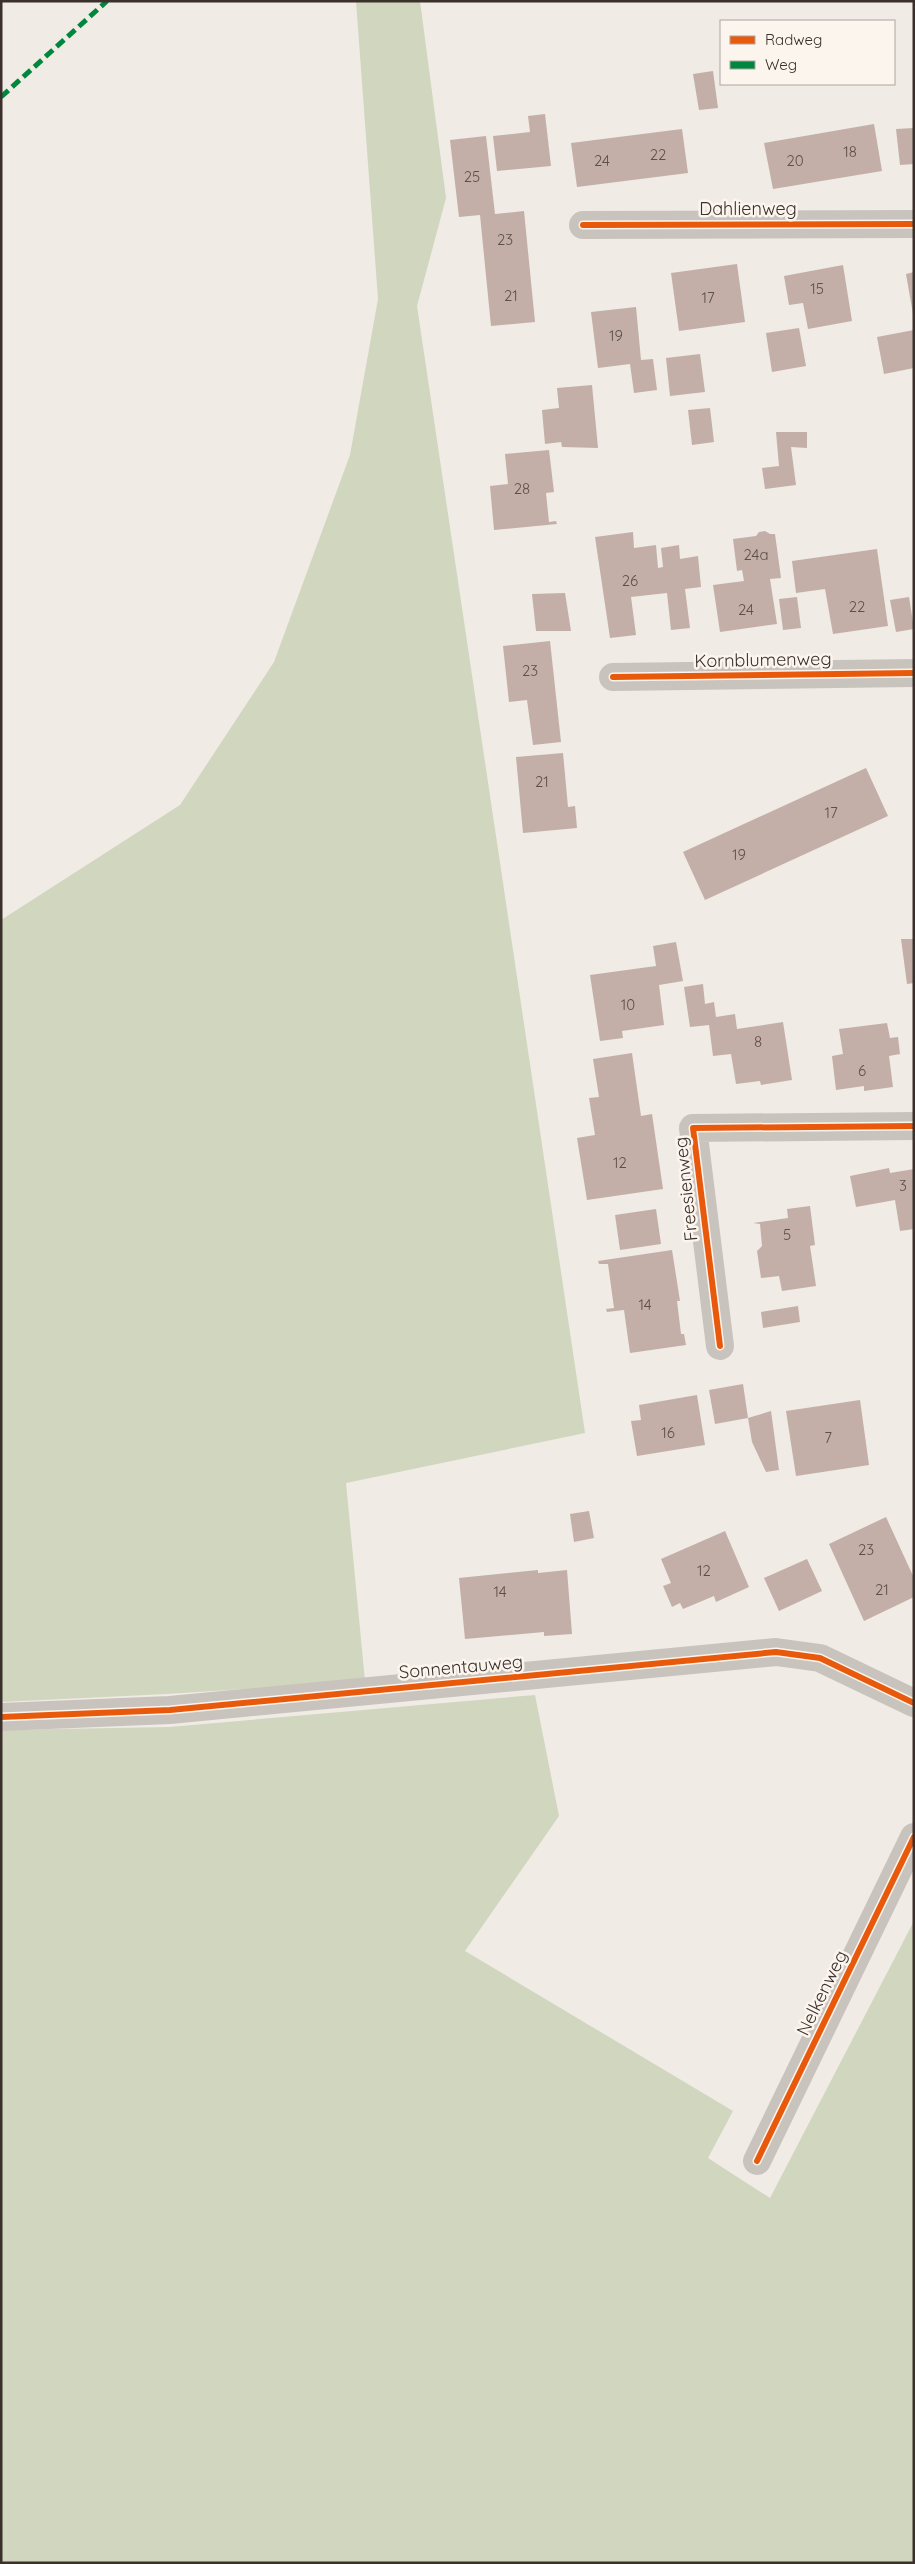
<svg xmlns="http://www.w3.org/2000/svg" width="915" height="2564" font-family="Quicksand,sans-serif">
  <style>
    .green { fill: #d1d6bf }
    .building { fill: #c3afa7 }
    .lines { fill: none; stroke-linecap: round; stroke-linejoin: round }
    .street { stroke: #c9c3be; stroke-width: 28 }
    .quiet { stroke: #00873e; stroke-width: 5; stroke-dasharray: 10 5; stroke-linecap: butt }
    .cycleway-casing { stroke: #fbf5ee; stroke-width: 9 }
    .cycleway { stroke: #e8590c; stroke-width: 6 }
    .labels { text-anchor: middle; stroke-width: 5; stroke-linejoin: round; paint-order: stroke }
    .number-label { font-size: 15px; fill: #5d504a }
    .street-label { font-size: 18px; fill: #3b302b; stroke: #fbf5ee }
  </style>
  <rect width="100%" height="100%" fill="#f0ebe5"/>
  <g class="green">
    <polygon points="356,1 420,1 446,198 417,306 585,1433 346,1483 365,1681 167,1694 1,1702 1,920 180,805 274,662 350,455 378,299"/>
    <polygon points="535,1695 559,1816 465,1951 733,2111 708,2158 770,2198 914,1921 914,2563 1,2563 1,1730 169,1727"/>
  </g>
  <g class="building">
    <polygon points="713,71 718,108 699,110 693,74"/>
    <polygon points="545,114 551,166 497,171 493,136 530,132 528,116"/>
    <polygon points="874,124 882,171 773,189 764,143"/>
    <polygon points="914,128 914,164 900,165 896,129"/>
    <polygon points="682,129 688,173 577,187 571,143"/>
    <polygon points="486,136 495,214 524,211 535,322 491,326 480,215 459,217 450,140"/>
    <polygon points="737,264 745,322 679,331 671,273"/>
    <polygon points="843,265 852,321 808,329 803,303 789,305 784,276"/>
    <polygon points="914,272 914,314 913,314 906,274"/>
    <polygon points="636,307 641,360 653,359 657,390 634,393 630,364 598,368 591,312"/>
    <polygon points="799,328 806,366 772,372 766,333"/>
    <polygon points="914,330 914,368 884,374 877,337"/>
    <polygon points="700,354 705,392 670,396 666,358"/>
    <polygon points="592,385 598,448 562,447 561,442 545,444 542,410 559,408 557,388"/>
    <polygon points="710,408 714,442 692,445 688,410"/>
    <polygon points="776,432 807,432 807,448 791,447 796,485 765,489 762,468 779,466"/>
    <polygon points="549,450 554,492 546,493 549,522 556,521 557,524 494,530 490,486 508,484 505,454"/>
    <polygon points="765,531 770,534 775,534 781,578 770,579 777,624 720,632 713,585 744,581 742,570 737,571 733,539 756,536 759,532"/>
    <polygon points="633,532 634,548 656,545 658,568 663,567 661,548 679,545 680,559 698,556 701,587 685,589 690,628 671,630 667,593 631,597 636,635 610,638 595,537"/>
    <polygon points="877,549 888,626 833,634 825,589 796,593 792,561"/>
    <polygon points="565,593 571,631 536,631 532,594"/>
    <polygon points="797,597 801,628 783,630 779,599"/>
    <polygon points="909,597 914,629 896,632 890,600"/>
    <polygon points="550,641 561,742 533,745 527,700 509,702 503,646"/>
    <polygon points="563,753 568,807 575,806 577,828 523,833 516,757"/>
    <polygon points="866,768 888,816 705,900 683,852"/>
    <polygon points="901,939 914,939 914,983 907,984"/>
    <polygon points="676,942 683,981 659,985 664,1025 622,1031 623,1038 600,1041 590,975 656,966 653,946"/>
    <polygon points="703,984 705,1004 714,1002 716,1017 735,1014 737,1029 783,1022 792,1080 761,1085 760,1081 736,1084 731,1054 713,1056 709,1025 690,1027 684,987"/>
    <polygon points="887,1023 890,1038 898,1037 900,1054 889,1056 893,1087 864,1091 864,1086 836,1090 832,1056 843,1054 839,1029"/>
    <polygon points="632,1053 641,1116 652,1114 663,1189 587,1200 577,1138 595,1135 589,1098 599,1097 593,1059"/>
    <polygon points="889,1168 890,1173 914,1169 914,1229 900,1231 895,1200 856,1207 850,1176"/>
    <polygon points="810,1206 815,1245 810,1246 816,1286 782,1291 779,1276 761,1278 757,1251 762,1246 760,1224 753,1223 788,1218 787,1209"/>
    <polygon points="656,1209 661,1244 620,1250 615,1215"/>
    <polygon points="672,1250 680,1301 677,1301 681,1334 684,1334 686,1345 630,1353 624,1310 607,1312 606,1309 614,1308 608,1264 599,1264 598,1261"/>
    <polygon points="798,1306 800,1322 763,1328 761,1312"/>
    <polygon points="743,1384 748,1418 771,1411 779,1470 766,1472 752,1442 748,1418 715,1424 709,1390"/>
    <polygon points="697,1395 705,1445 637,1456 631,1421 641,1420 639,1405"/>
    <polygon points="860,1400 869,1465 796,1476 786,1411"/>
    <polygon points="589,1511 594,1538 574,1542 570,1514"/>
    <polygon points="886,1517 914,1578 914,1597 864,1621 829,1544"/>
    <polygon points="725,1531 749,1587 716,1602 714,1596 683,1609 680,1603 672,1607 663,1586 671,1583 661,1559"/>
    <polygon points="807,1559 822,1591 779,1611 764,1578"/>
    <polygon points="538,1570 538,1573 567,1570 572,1634 544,1636 544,1632 465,1639 459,1578"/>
  </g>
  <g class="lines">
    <g class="street">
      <polyline points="583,225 914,224"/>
      <polyline points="613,677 914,673"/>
      <polyline points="720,1346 693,1128 914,1126"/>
      <polyline points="1,1717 170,1710 776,1652 820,1658 914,1703"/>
      <polyline points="757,2161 914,1837"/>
    </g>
    <polyline class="quiet" points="1,97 107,1"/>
    <defs>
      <g id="cycleway">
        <polyline points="583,225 914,224"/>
        <polyline points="613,677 914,673"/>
        <polyline points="720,1346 693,1128 914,1126"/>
        <polyline points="1,1717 170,1710 776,1652 820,1658 914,1703"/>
        <polyline points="757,2161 914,1837"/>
      </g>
    </defs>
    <use href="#cycleway" class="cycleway-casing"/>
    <use href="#cycleway" class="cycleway"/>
  </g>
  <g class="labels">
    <g class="number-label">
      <text x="850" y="157">18</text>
      <text x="658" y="160">22</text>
      <text x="602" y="166">24</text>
      <text x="795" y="166">20</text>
      <text x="472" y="182">25</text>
      <text x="505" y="245">23</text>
      <text x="817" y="294">15</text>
      <text x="511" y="301">21</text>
      <text x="708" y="303">17</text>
      <text x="616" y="341">19</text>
      <text x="522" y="494">28</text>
      <text x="756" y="560">24a</text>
      <text x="630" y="586">26</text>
      <text x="857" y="612">22</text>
      <text x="746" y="615">24</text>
      <text x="530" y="676">23</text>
      <text x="542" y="787">21</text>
      <text x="831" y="818">17</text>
      <text x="739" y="860">19</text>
      <text x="628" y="1010">10</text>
      <text x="758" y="1047">8</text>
      <text x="862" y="1076">6</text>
      <text x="620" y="1168">12</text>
      <text x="903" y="1191">3</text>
      <text x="787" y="1240">5</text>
      <text x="645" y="1310">14</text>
      <text x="668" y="1438">16</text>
      <text x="828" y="1443">7</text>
      <text x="866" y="1555">23</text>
      <text x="704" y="1576">12</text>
      <text x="882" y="1595">21</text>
      <text x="500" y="1597">14</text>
    </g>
    <g class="street-label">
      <text x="748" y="215">Dahlienweg</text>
      <text transform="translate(763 660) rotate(-1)" y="6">Kornblumenweg</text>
      <text transform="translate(686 1189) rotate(-96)" y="6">Freesienweg</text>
      <text transform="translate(461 1667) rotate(-5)" y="6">Sonnentauweg</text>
      <text transform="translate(822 1993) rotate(-64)" y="6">Nelkenweg</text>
    </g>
  </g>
  <rect width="915" height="2564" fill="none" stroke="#3b302b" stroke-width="5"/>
  <rect x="720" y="20" width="175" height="65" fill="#fbf5ee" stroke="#aea6a0"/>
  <rect x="730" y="36" width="25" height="8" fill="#e8590c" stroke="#aea6a0"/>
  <text x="765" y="45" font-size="15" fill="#3b302b">Radweg</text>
  <rect x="730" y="61" width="25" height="8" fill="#00873e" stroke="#aea6a0"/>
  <text x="765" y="70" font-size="15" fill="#3b302b">Weg</text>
</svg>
